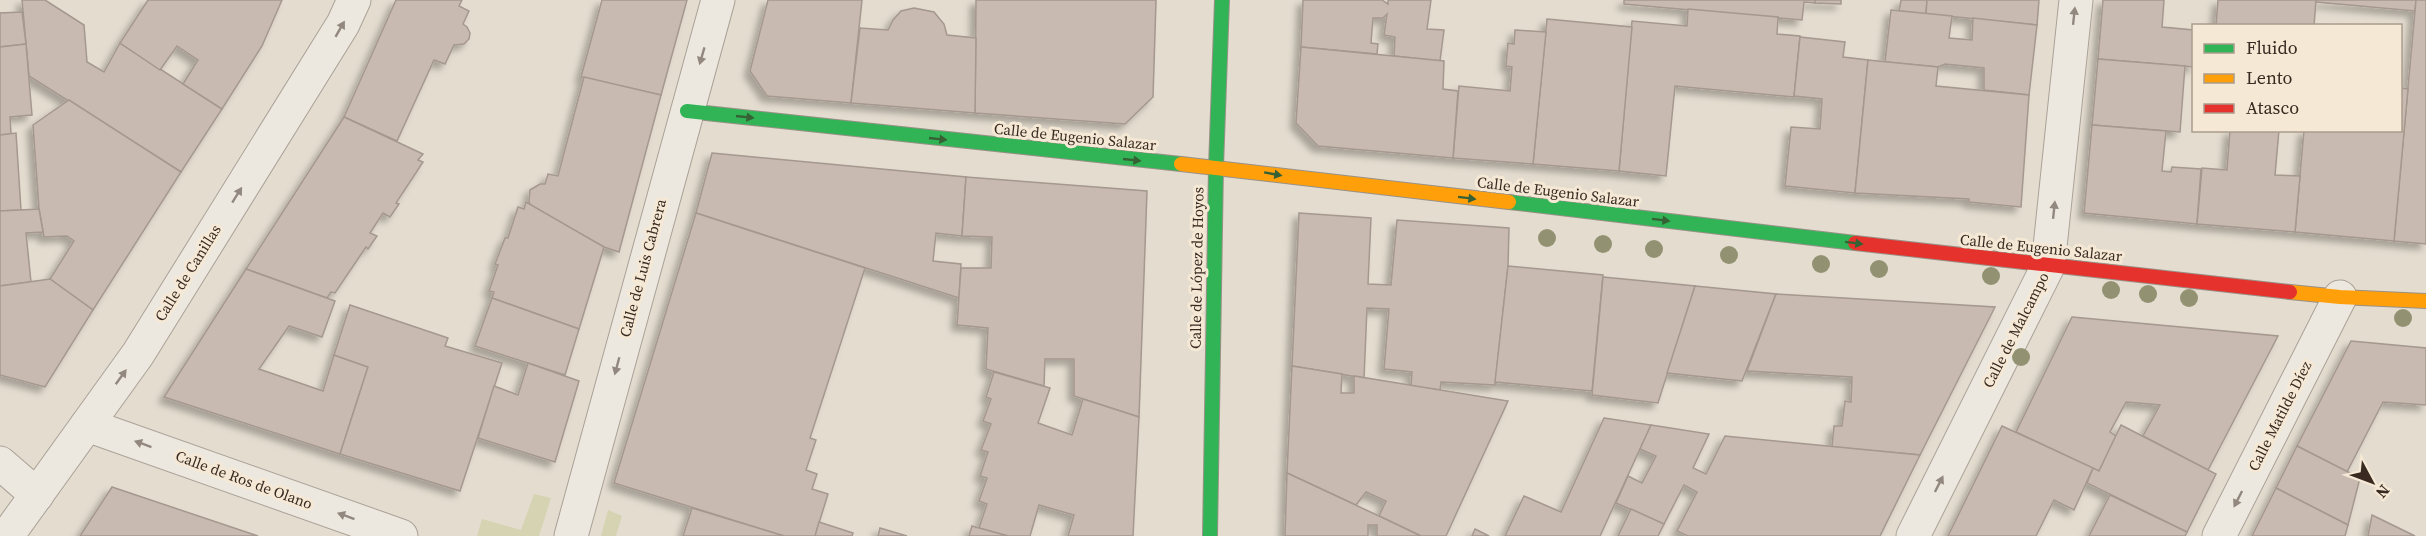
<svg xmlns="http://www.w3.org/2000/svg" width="2426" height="536" font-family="'Source Serif 4',serif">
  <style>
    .green { fill: #d6d3b2 }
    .building { fill: #c8bab0; stroke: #a5988e; stroke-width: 1.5; filter: url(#shadow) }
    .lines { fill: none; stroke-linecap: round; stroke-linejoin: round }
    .street-casing { stroke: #aaa197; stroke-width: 35 }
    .fast-casing { stroke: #999188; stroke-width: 16 }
    .slow-casing { stroke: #999188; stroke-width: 16 }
    .jam-casing { stroke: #999188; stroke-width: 16 }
    .street { stroke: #ece8e0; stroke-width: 33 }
    .fast { stroke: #30b455; stroke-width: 14 }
    .slow { stroke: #ff9f0a; stroke-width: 14 }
    .jam { stroke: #e5322d; stroke-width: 14 }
    .tree { fill: #929273 }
    .oneway { fill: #928880 }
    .oneway2 { fill: #356135 }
    .labels { text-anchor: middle; stroke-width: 6; stroke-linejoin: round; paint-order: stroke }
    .street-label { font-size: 15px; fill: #392920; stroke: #f5e9d6 }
  </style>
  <defs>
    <filter id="shadow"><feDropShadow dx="-5.5" dy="5.5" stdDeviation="3" flood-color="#0004"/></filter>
  </defs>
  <rect width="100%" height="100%" fill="#e4dccf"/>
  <g class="green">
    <polygon points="534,494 551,498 539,536 477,536 482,519 521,530"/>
    <polygon points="608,510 622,516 616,536 601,536"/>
  </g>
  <g class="building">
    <polygon points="22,0 45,0 84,25 87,62 104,72 120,43 222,109 181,172 29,76"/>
    <polygon points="148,0 282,0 262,46 222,109 183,84 198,60 177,46 160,70 120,43"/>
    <polygon points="396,0 462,0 459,6 469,11 463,24 467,27 470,33 469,39 464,44 454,45 445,64 434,60 397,141 344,117"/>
    <polygon points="602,0 687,0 661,95 581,77"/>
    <polygon points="768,0 862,0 851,103 767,96 750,71"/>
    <polygon points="976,0 1156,0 1153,97 1125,124 975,113"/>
    <polygon points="1303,0 1382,0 1388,4 1388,0 1431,0 1427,29 1444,30 1440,61 1394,56 1395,37 1384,35 1387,14 1383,18 1373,18 1371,43 1378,44 1377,54 1301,47"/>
    <polygon points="1624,0 1815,0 1815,3 1804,2 1802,20 1624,4"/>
    <polygon points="1815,0 1841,0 1841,4 1815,3"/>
    <polygon points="1901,0 1927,0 1926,14 1899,11"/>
    <polygon points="1927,0 2039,0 2037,25 1926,14"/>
    <polygon points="2103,0 2164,0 2162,27 2194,30 2194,67 2098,59"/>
    <polygon points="2218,0 2316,0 2314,26 2216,26"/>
    <polygon points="2316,0 2416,0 2415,11 2316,2"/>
    <polygon points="2416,0 2426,0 2426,244 2394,241"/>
    <polygon points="914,8 934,12 944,24 947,35 976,38 975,113 851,103 860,28 888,30 893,20 901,11"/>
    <polygon points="1688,9 1778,17 1777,34 1800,36 1794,97 1675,86 1666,176 1619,171 1632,21 1687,26"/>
    <polygon points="1891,10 1952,16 1949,38 1972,40 1973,18 2037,25 2029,95 1984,90 1984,68 1945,64 1938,67 1885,62"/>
    <polygon points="22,12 26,44 0,47 0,13"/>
    <polygon points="1547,19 1632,27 1619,171 1533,164"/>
    <polygon points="1515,30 1546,32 1533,164 1453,158 1459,86 1510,91 1512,67 1506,66 1508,43 1514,44"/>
    <polygon points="1800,37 1845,42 1843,57 1868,60 1855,193 1785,186 1791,127 1820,129 1822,99 1794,96"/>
    <polygon points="26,44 32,115 10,117 11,134 0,135 0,47"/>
    <polygon points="1301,47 1444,61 1443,89 1458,91 1453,158 1318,146 1296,123"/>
    <polygon points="2098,59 2185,66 2180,132 2092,125"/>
    <polygon points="1868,60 1938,67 1936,86 2029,95 2021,207 1969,202 1969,199 1855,193"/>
    <polygon points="584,77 661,95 619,252 604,247 531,206 529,202 530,190 540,184 545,184 548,174 558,176"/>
    <polygon points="2400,88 2408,89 2394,241 2295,232 2304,130 2400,130"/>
    <polygon points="69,100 181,172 93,310 50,279 74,241 67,236 44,237 39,209 33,125"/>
    <polygon points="344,117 423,154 418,160 423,162 396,203 399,204 390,217 383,213 370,233 377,236 368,249 366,247 335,293 331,292 327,298 246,269"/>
    <polygon points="2092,125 2166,131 2162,171 2171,172 2172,167 2201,169 2197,224 2084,213"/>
    <polygon points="2230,130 2279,130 2275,175 2300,176 2295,232 2197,224 2202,168 2227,170"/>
    <polygon points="16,133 21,210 0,211 0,135"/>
    <polygon points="712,153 966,177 962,236 936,233 933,261 961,264 959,298 696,213"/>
    <polygon points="966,177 1147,191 1139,417 1074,396 1074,359 1045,359 1044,386 986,369 988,328 957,325 961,268 991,268 992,237 962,236"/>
    <polygon points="526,202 604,247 579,329 492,298 494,292 489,291 498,265 495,264 505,238 508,238 518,207 524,209"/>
    <polygon points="39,209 43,232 26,233 31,282 0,286 0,211"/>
    <polygon points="696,213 865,268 810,438 816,440 806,470 817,474 812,489 828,494 815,536 784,536 614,483"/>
    <polygon points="1299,213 1371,218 1368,284 1391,285 1397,220 1509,228 1508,266 1495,385 1441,382 1440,390 1411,386 1412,372 1384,369 1389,309 1367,308 1364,378 1292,366"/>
    <polygon points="1508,266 1603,275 1592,391 1495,382"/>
    <polygon points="246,269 335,301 322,337 289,326 259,369 323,391 334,355 368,367 340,454 164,397"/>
    <polygon points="1603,277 1695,286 1658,403 1592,395"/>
    <polygon points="50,279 93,310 45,387 0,375 0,286"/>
    <polygon points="1695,286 1776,294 1742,381 1667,373"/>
    <polygon points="1776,294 1995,307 1920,455 1832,447 1834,426 1842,426 1845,401 1851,402 1852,377 1747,371"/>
    <polygon points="492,298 579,329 565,375 475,346"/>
    <polygon points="350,305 448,338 445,346 502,363 460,491 340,454 368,367 334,355"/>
    <polygon points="2072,317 2278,336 2208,470 2143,436 2160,405 2126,402 2110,432 2116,436 2099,471 2016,432"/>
    <polygon points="2351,341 2426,348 2426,405 2383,402 2347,472 2297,446"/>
    <polygon points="528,363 579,381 555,462 478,438 494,386 518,395"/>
    <polygon points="1292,366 1342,374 1341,393 1354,393 1354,376 1508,401 1446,536 1421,536 1379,516 1386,501 1366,492 1356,505 1287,473"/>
    <polygon points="994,372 1050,388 1038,423 1072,435 1083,399 1139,417 1133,536 1068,536 1074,515 1039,505 1030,536 1008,536 979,528 987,504 979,501 987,478 980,476 988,452 981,450 991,424 983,421 991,399 986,397"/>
    <polygon points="1604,418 1651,425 1600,536 1505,536 1524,496 1561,512"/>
    <polygon points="1651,425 1709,434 1693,468 1706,474 1725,436 1920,455 1880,536 1688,536 1677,531 1697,492 1684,485 1664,524 1616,503 1628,476 1642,483 1656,456 1640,449"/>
    <polygon points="2121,425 2216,474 2187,532 2087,483 2093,468 2099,471"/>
    <polygon points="2002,426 2093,468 2074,510 2054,500 2036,536 1948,536"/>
    <polygon points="2297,446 2360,478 2348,525 2276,488"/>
    <polygon points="1287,473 1379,516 1421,536 1377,536 1377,525 1368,525 1368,536 1285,536"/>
    <polygon points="112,487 258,536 80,536"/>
    <polygon points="2276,488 2348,525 2345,536 2252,536"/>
    <polygon points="2110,495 2187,532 2185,536 2089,536"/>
    <polygon points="692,508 784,536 683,536"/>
    <polygon points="1631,509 1664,524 1658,536 1618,536"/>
    <polygon points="2372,515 2415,536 2368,536"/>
    <polygon points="819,522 853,533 852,536 815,536"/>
    <polygon points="972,526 979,528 1008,536 969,536"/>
    <polygon points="880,528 907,536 878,536"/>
    <polygon points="1475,529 1489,536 1472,536"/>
  </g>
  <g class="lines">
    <defs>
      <g id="street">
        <polyline points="87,425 401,536"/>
        <polyline points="0,463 37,495"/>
        <polyline points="7,536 138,354 343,24 354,0"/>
        <polyline points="571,536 718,0"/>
        <polyline points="1913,536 2048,266 2076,0"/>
        <polyline points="2219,536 2340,297"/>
      </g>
      <g id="fast">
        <polyline points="687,111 1181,164"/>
        <polyline points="1509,202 1855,243"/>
        <polyline points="1210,536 1216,167 1222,0"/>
      </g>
      <g id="slow">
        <polyline points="1181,164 1509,202"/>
        <polyline points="2290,292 2340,297 2426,301"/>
      </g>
      <polyline id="jam" points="1855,243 2290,292"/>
    </defs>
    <use href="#street" class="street-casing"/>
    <use href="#fast" class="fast-casing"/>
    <use href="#slow" class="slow-casing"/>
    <use href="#jam" class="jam-casing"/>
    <use href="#street" class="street"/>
    <use href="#fast" class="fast"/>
    <use href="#slow" class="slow"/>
    <use href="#jam" class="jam"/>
  </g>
  <g class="tree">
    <circle cx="1547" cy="238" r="9"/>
    <circle cx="1603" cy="244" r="9"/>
    <circle cx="1654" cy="249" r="9"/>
    <circle cx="1729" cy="255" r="9"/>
    <circle cx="1821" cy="264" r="9"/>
    <circle cx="1879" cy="269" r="9"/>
    <circle cx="1991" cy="276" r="9"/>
    <circle cx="2111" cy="290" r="9"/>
    <circle cx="2148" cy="294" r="9"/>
    <circle cx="2189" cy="298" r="9"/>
    <circle cx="2403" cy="318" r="9"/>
    <circle cx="2021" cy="357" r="9"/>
  </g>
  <defs><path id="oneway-solid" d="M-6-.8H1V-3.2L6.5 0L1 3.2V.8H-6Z" transform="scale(1.5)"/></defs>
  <g class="oneway">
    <use href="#oneway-solid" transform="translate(2074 16) rotate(-84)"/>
    <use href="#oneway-solid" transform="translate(340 29) rotate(-60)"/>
    <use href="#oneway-solid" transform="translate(702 56) rotate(106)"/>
    <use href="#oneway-solid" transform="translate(237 195) rotate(-58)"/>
    <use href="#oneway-solid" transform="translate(2054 210) rotate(-84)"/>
    <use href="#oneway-solid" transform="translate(617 366) rotate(105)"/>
    <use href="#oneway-solid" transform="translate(121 377) rotate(-54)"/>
    <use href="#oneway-solid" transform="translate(143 444) rotate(-160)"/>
    <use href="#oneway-solid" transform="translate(1939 484) rotate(-63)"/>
    <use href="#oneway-solid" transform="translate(2238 499) rotate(117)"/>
    <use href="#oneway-solid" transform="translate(346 516) rotate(-160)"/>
  </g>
  <g class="oneway2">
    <use href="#oneway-solid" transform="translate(745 117) rotate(6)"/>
    <use href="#oneway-solid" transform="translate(938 139) rotate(6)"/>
    <use href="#oneway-solid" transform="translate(1132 160) rotate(6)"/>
    <use href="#oneway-solid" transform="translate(1273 174) rotate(10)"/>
    <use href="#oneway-solid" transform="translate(1467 198) rotate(7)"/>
    <use href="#oneway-solid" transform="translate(1661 220) rotate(7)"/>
    <use href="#oneway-solid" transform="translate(1854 243) rotate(7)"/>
  </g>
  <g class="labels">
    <g class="street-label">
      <text transform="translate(1075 137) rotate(6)" y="5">Calle de Eugenio Salazar</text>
      <text transform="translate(1558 192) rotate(7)" y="5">Calle de Eugenio Salazar</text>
      <text transform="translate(2041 248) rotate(6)" y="5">Calle de Eugenio Salazar</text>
      <text transform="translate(643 268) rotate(-75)" y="5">Calle de Luis Cabrera</text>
      <text transform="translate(1197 268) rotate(-89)" y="5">Calle de López de Hoyos</text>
      <text transform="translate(188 273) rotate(-58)" y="5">Calle de Canillas</text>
      <text transform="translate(2016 330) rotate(-63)" y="5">Calle de Malcampo</text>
      <text transform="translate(2280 416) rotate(-63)" y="5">Calle Matilde Díez</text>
      <text transform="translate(244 480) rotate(20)" y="5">Calle de Ros de Olano</text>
    </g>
  </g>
  <rect x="2192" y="24" width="210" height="108" fill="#f5e9d6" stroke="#aa9c8d" stroke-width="1.5"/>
  <rect x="2204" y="44" width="30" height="9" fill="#30b455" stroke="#aa9c8d" stroke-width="1.5"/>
  <text x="2246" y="54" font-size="18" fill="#392920">Fluido</text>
  <rect x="2204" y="74" width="30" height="9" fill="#ff9f0a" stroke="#aa9c8d" stroke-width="1.5"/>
  <text x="2246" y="84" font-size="18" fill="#392920">Lento</text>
  <rect x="2204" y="104" width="30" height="9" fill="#e5322d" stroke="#aa9c8d" stroke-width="1.5"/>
  <text x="2246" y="114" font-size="18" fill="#392920">Atasco</text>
  <g transform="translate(2372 482) rotate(131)" stroke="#f5e9d6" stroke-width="4.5" paint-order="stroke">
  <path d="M0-4.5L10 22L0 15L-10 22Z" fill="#392920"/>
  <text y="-9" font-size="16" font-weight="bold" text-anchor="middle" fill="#392920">N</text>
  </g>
</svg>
